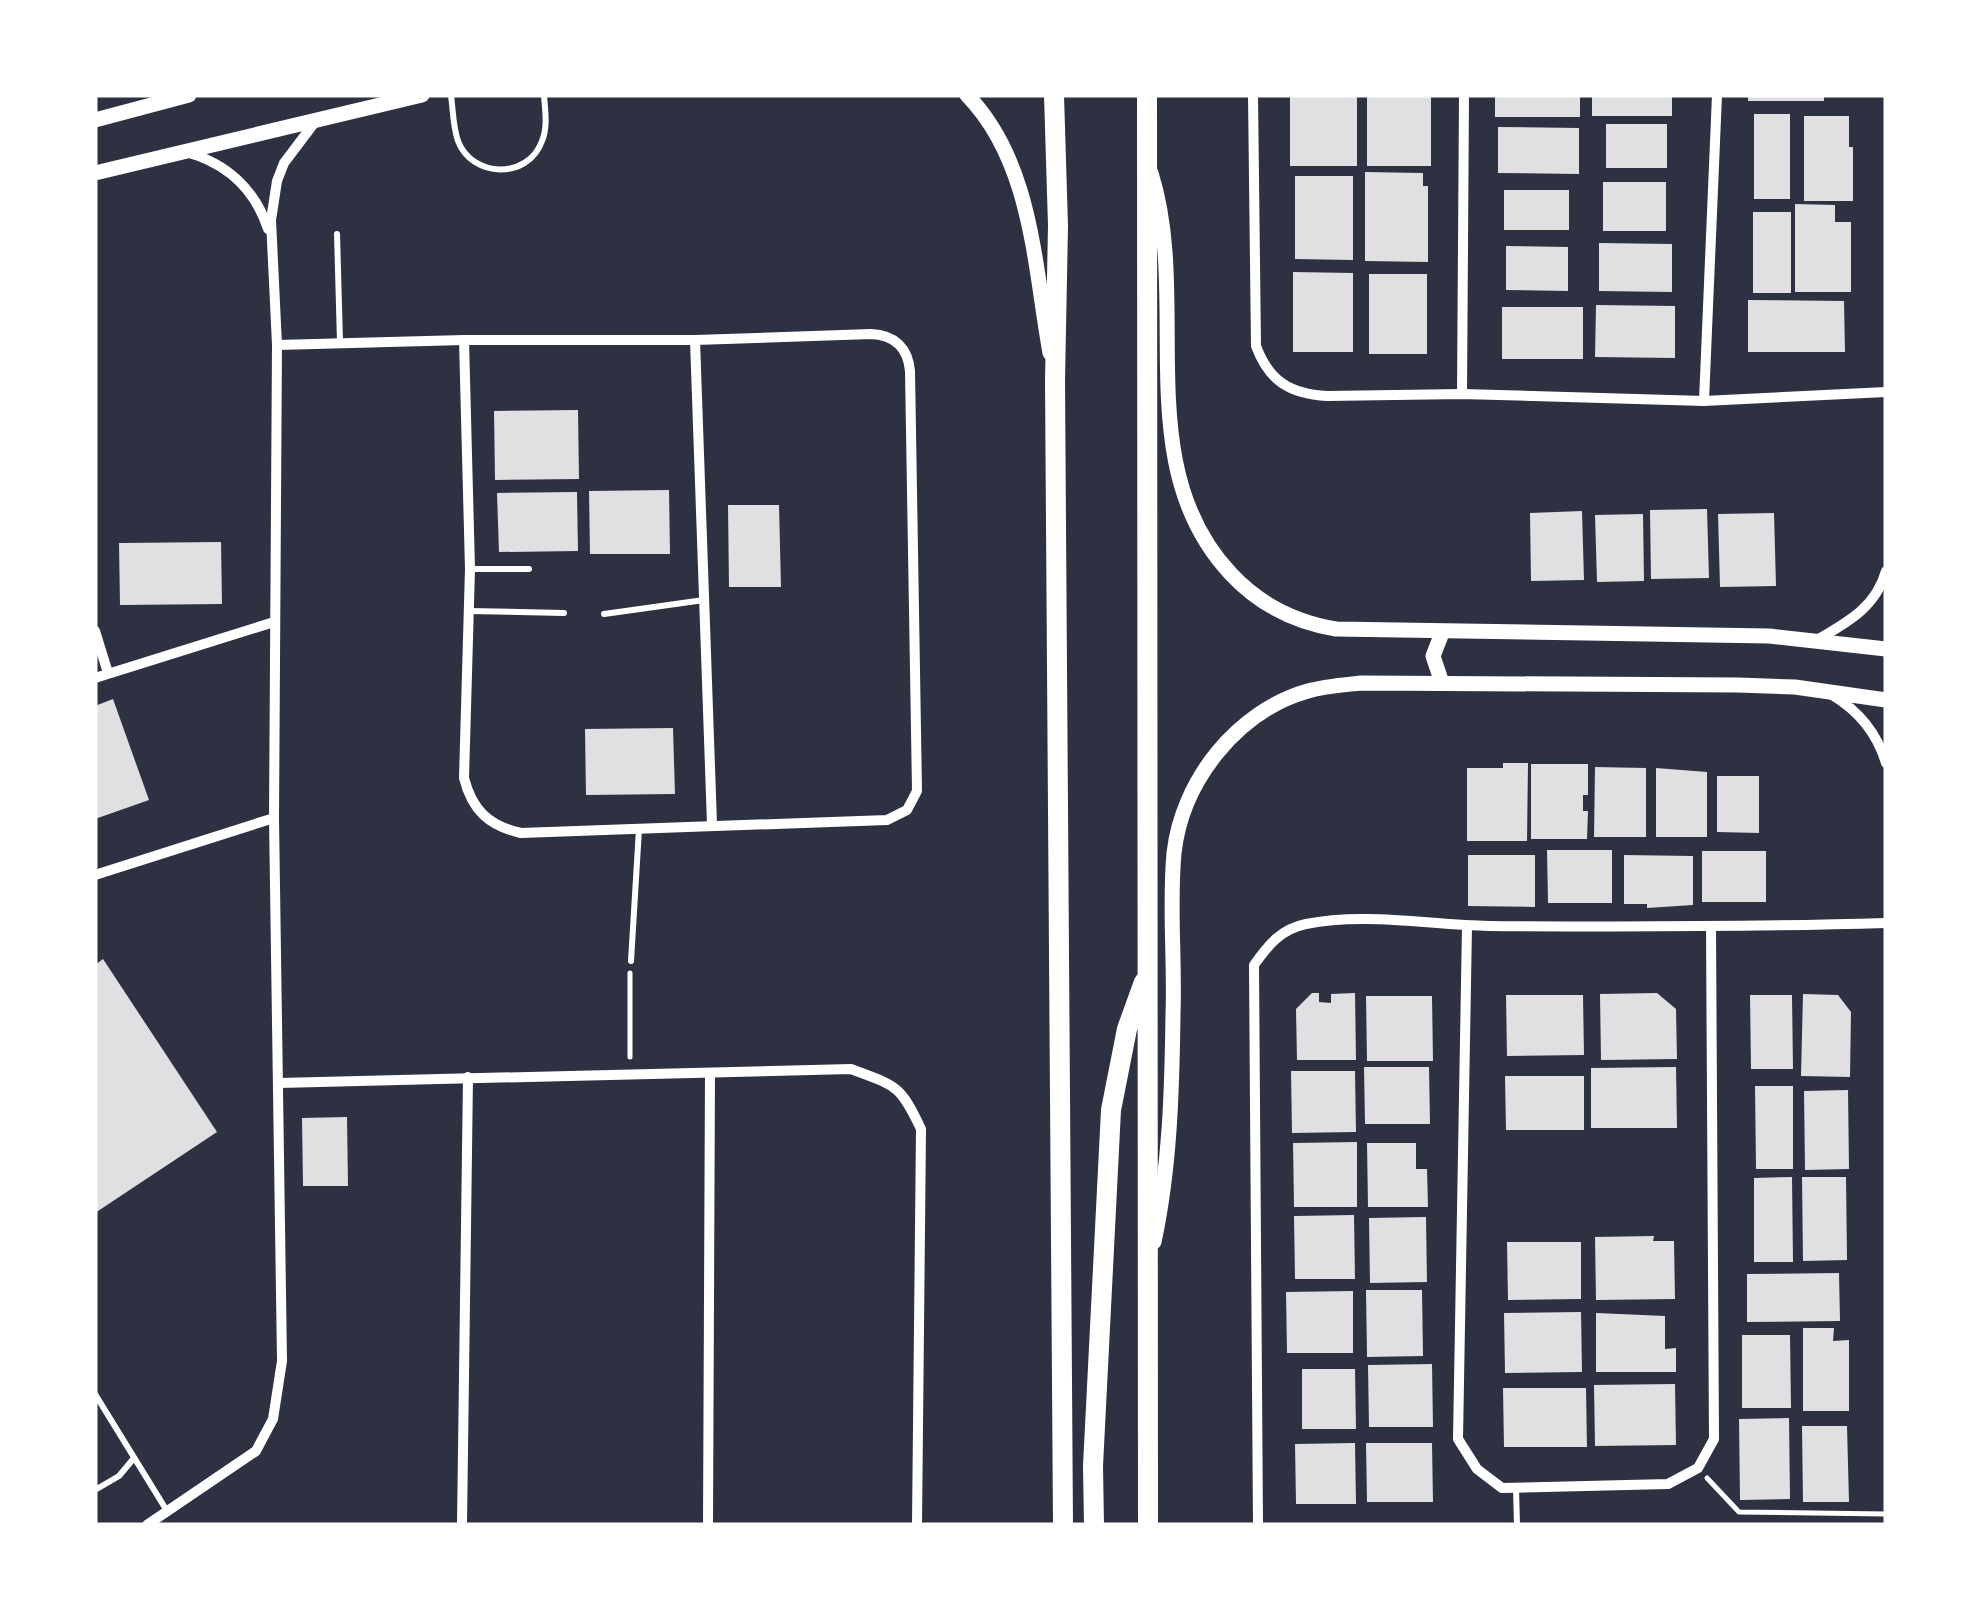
<svg xmlns="http://www.w3.org/2000/svg" width="1981" height="1620" font-family="'DM Sans',sans-serif">
  <style>
    .building { fill: #e0e0e3 }
    .lines { fill: none; stroke-linecap: round; stroke-linejoin: round }
    .path { stroke: #fff; stroke-width: 5 }
    .service { stroke: #fff; stroke-width: 6 }
    .minor { stroke: #fff; stroke-width: 10 }
    .tertiary { stroke: #fff; stroke-width: 15 }
    .primary { stroke: #fff; stroke-width: 20 }
  </style>
  <rect width="100%" height="100%" fill="#2d3142"/>
  <g class="building">
    <rect x="1290" y="95" width="67" height="71"/>
    <rect x="1367" y="95" width="64" height="71"/>
    <rect x="1495" y="95" width="85" height="22"/>
    <rect x="1592" y="95" width="80" height="21"/>
    <rect x="1748" y="95" width="76" height="6"/>
    <rect x="1754" y="114" width="36" height="85"/>
    <polygon points="1804,116 1849,116 1849,147 1853,147 1853,201 1804,201"/>
    <rect x="1606" y="124" width="61" height="44"/>
    <polygon points="1498,127 1579,128 1579,174 1498,173"/>
    <polygon points="1365,172 1423,173 1423,186 1428,186 1428,262 1365,261"/>
    <polygon points="1295,176 1353,176 1353,260 1295,259"/>
    <rect x="1603" y="182" width="63" height="49"/>
    <rect x="1504" y="190" width="65" height="40"/>
    <polygon points="1795,204 1835,205 1835,222 1851,222 1851,292 1795,292"/>
    <rect x="1753" y="212" width="38" height="81"/>
    <polygon points="1599,243 1672,244 1672,292 1599,291"/>
    <polygon points="1506,246 1568,247 1568,291 1506,290"/>
    <polygon points="1293,272 1353,273 1353,352 1293,352"/>
    <rect x="1369" y="274" width="58" height="80"/>
    <polygon points="1748,300 1844,301 1845,352 1748,352"/>
    <polygon points="1596,305 1675,306 1675,358 1595,357"/>
    <rect x="1502" y="307" width="81" height="52"/>
    <polygon points="578,410 579,479 495,480 494,411"/>
    <polygon points="669,490 670,554 590,554 589,491"/>
    <polygon points="577,492 578,551 499,552 497,493"/>
    <polygon points="728,505 779,505 781,587 729,587"/>
    <polygon points="1707,509 1709,578 1651,579 1650,510"/>
    <polygon points="1582,511 1584,580 1531,581 1530,513"/>
    <polygon points="1774,513 1776,586 1720,587 1718,514"/>
    <polygon points="1643,514 1644,581 1597,582 1595,515"/>
    <polygon points="221,542 222,604 120,605 119,543"/>
    <polygon points="113,699 149,800 95,819 95,706"/>
    <polygon points="673,728 675,794 586,795 585,729"/>
    <polygon points="1503,763 1528,763 1527,841 1467,841 1467,768 1503,768"/>
    <polygon points="1531,764 1588,764 1588,795 1583,795 1583,811 1588,811 1587,839 1531,839"/>
    <polygon points="1595,767 1646,768 1646,837 1594,837"/>
    <polygon points="1656,768 1707,772 1707,837 1656,837"/>
    <polygon points="1717,776 1759,776 1759,833 1717,832"/>
    <polygon points="1547,850 1612,850 1612,903 1548,903"/>
    <rect x="1702" y="851" width="64" height="51"/>
    <polygon points="1468,855 1535,855 1535,907 1468,906"/>
    <polygon points="1624,855 1693,856 1693,905 1647,908 1647,904 1624,904"/>
    <polygon points="103,959 217,1132 95,1213 95,965"/>
    <polygon points="1312,993 1319,993 1319,1002 1331,1003 1331,994 1355,993 1356,1060 1297,1060 1296,1009"/>
    <polygon points="1657,993 1676,1009 1677,1059 1601,1060 1600,994"/>
    <polygon points="1803,994 1838,995 1851,1012 1850,1077 1801,1076"/>
    <polygon points="1506,995 1583,995 1584,1055 1507,1056"/>
    <polygon points="1750,995 1792,995 1793,1069 1751,1069"/>
    <polygon points="1366,996 1432,996 1433,1061 1367,1061"/>
    <polygon points="1364,1067 1429,1067 1430,1124 1365,1124"/>
    <polygon points="1676,1067 1677,1128 1591,1128 1591,1068"/>
    <polygon points="1291,1071 1355,1071 1356,1132 1292,1133"/>
    <polygon points="1505,1076 1584,1076 1584,1130 1506,1130"/>
    <polygon points="1755,1086 1793,1086 1793,1169 1756,1169"/>
    <polygon points="1848,1090 1849,1169 1805,1170 1804,1091"/>
    <polygon points="347,1117 348,1186 303,1186 302,1118"/>
    <polygon points="1357,1142 1357,1207 1294,1207 1293,1143"/>
    <polygon points="1367,1143 1416,1143 1416,1169 1427,1169 1428,1207 1368,1207"/>
    <polygon points="1792,1177 1793,1262 1754,1262 1754,1178"/>
    <polygon points="1802,1177 1846,1177 1847,1260 1803,1261"/>
    <polygon points="1354,1215 1355,1279 1295,1279 1294,1216"/>
    <polygon points="1426,1217 1427,1282 1370,1283 1369,1218"/>
    <polygon points="1654,1236 1653,1241 1674,1241 1675,1299 1596,1300 1595,1237"/>
    <polygon points="1507,1242 1581,1242 1581,1299 1508,1300"/>
    <polygon points="1839,1273 1840,1321 1747,1322 1747,1274"/>
    <polygon points="1366,1290 1422,1290 1423,1356 1367,1357"/>
    <polygon points="1353,1291 1353,1353 1287,1353 1286,1292"/>
    <polygon points="1581,1312 1582,1372 1505,1373 1504,1313"/>
    <polygon points="1596,1313 1665,1316 1665,1349 1676,1348 1676,1372 1596,1372"/>
    <polygon points="1803,1328 1834,1328 1833,1341 1849,1340 1849,1411 1803,1411"/>
    <polygon points="1742,1335 1790,1335 1791,1408 1742,1408"/>
    <polygon points="1432,1364 1433,1427 1369,1427 1368,1365"/>
    <polygon points="1302,1369 1355,1369 1356,1429 1302,1429"/>
    <polygon points="1675,1384 1676,1445 1595,1446 1594,1385"/>
    <polygon points="1503,1388 1586,1388 1587,1447 1504,1447"/>
    <polygon points="1789,1418 1790,1499 1740,1500 1739,1419"/>
    <polygon points="1802,1426 1847,1426 1849,1502 1803,1502"/>
    <polygon points="1355,1443 1356,1504 1296,1504 1295,1444"/>
    <polygon points="1366,1443 1432,1443 1433,1502 1367,1502"/>
  </g>
  <g class="lines">
    <g class="path">
      <polyline points="630,1057 630,973"/>
      <polyline points="1707,1478 1739,1512 1886,1514"/>
    </g>
    <g class="service">
      <path d="M451 95C453 110 453 127 458 141 472 178 528 180 542 141 548 127 545 110 544 95"/>
      <polyline points="337,234 340,342"/>
      <polyline points="471,569 529,569"/>
      <polyline points="469,611 564,613"/>
      <polyline points="604,614 704,600"/>
      <polyline points="631,961 639,829"/>
      <polyline points="95,1394 167,1511"/>
      <polyline points="1516,1488 1517,1525"/>
      <polyline points="95,1490 119,1476 134,1458"/>
    </g>
    <g class="minor">
      <path d="M1253 95 1256 346C1269 381 1290 394 1327 396L1462 394 1704 401 1886 392"/>
      <path d="M186 152C226 163 255 189 268 229"/>
      <path d="M871 334C895 335 908 348 910 371L917 791 907 810 887 820 521 833C489 826 472 810 464 778L470 569 464 340H695Z"/>
      <polyline points="695,340 712,824"/>
      <polyline points="277,345 464,340"/>
      <polyline points="1462,394 1464,95"/>
      <polyline points="1704,401 1717,95"/>
      <polyline points="95,631 108,673"/>
      <path d="M1817 640C1848 622 1876 607 1886 571"/>
      <polyline points="95,678 274,622"/>
      <path d="M1832 695C1859 711 1877 733 1886 763"/>
      <polyline points="95,875 274,818"/>
      <polyline points="1467,926 1458,1439 1477,1469 1502,1488 1668,1484 1698,1468 1714,1439 1711,928"/>
      <path d="M279 1083 851 1069C896 1086 900 1084 921 1129L917 1525"/>
      <polyline points="147,1525 256,1451 273,1419 282,1361 274,818 277,345 271,220 277,181 284,163 315,122"/>
      <polyline points="462,1525 468,1077"/>
      <polyline points="708,1525 710,1073"/>
      <path d="M1258 1525 1254 965C1268 945 1281 929 1306 924 1364 912 1430 925 1489 926 1622 927 1753 927 1886 923"/>
    </g>
    <g class="tertiary">
      <path d="M967 95C1032 162 1034 264 1050 353"/>
      <polyline points="95,120 189,95"/>
      <polyline points="95,173 422,95"/>
      <path d="M1151 173C1192 303 1128 465 1231 574 1260 605 1294 622 1336 629L1769 636 1886 649"/>
      <polyline points="1442,633 1433,656 1442,683"/>
      <path d="M1154 1242C1170 1167 1172 1090 1173 1014 1175 960 1169 906 1174 853 1182 781 1237 711 1308 691 1325 686 1343 685 1361 683L1738 685 1795 687 1886 700"/>
    </g>
    <g class="primary">
      <polyline points="1054,95 1058,226 1055,381 1063,1525"/>
      <polyline points="1147,95 1148,1525"/>
      <polyline points="1094,1525 1093,1466 1111,1110 1127,1029 1144,982"/>
    </g>
  </g>
  <rect width="1981" height="1620" fill="none" stroke="#ffffff" stroke-width="195"/>
</svg>
